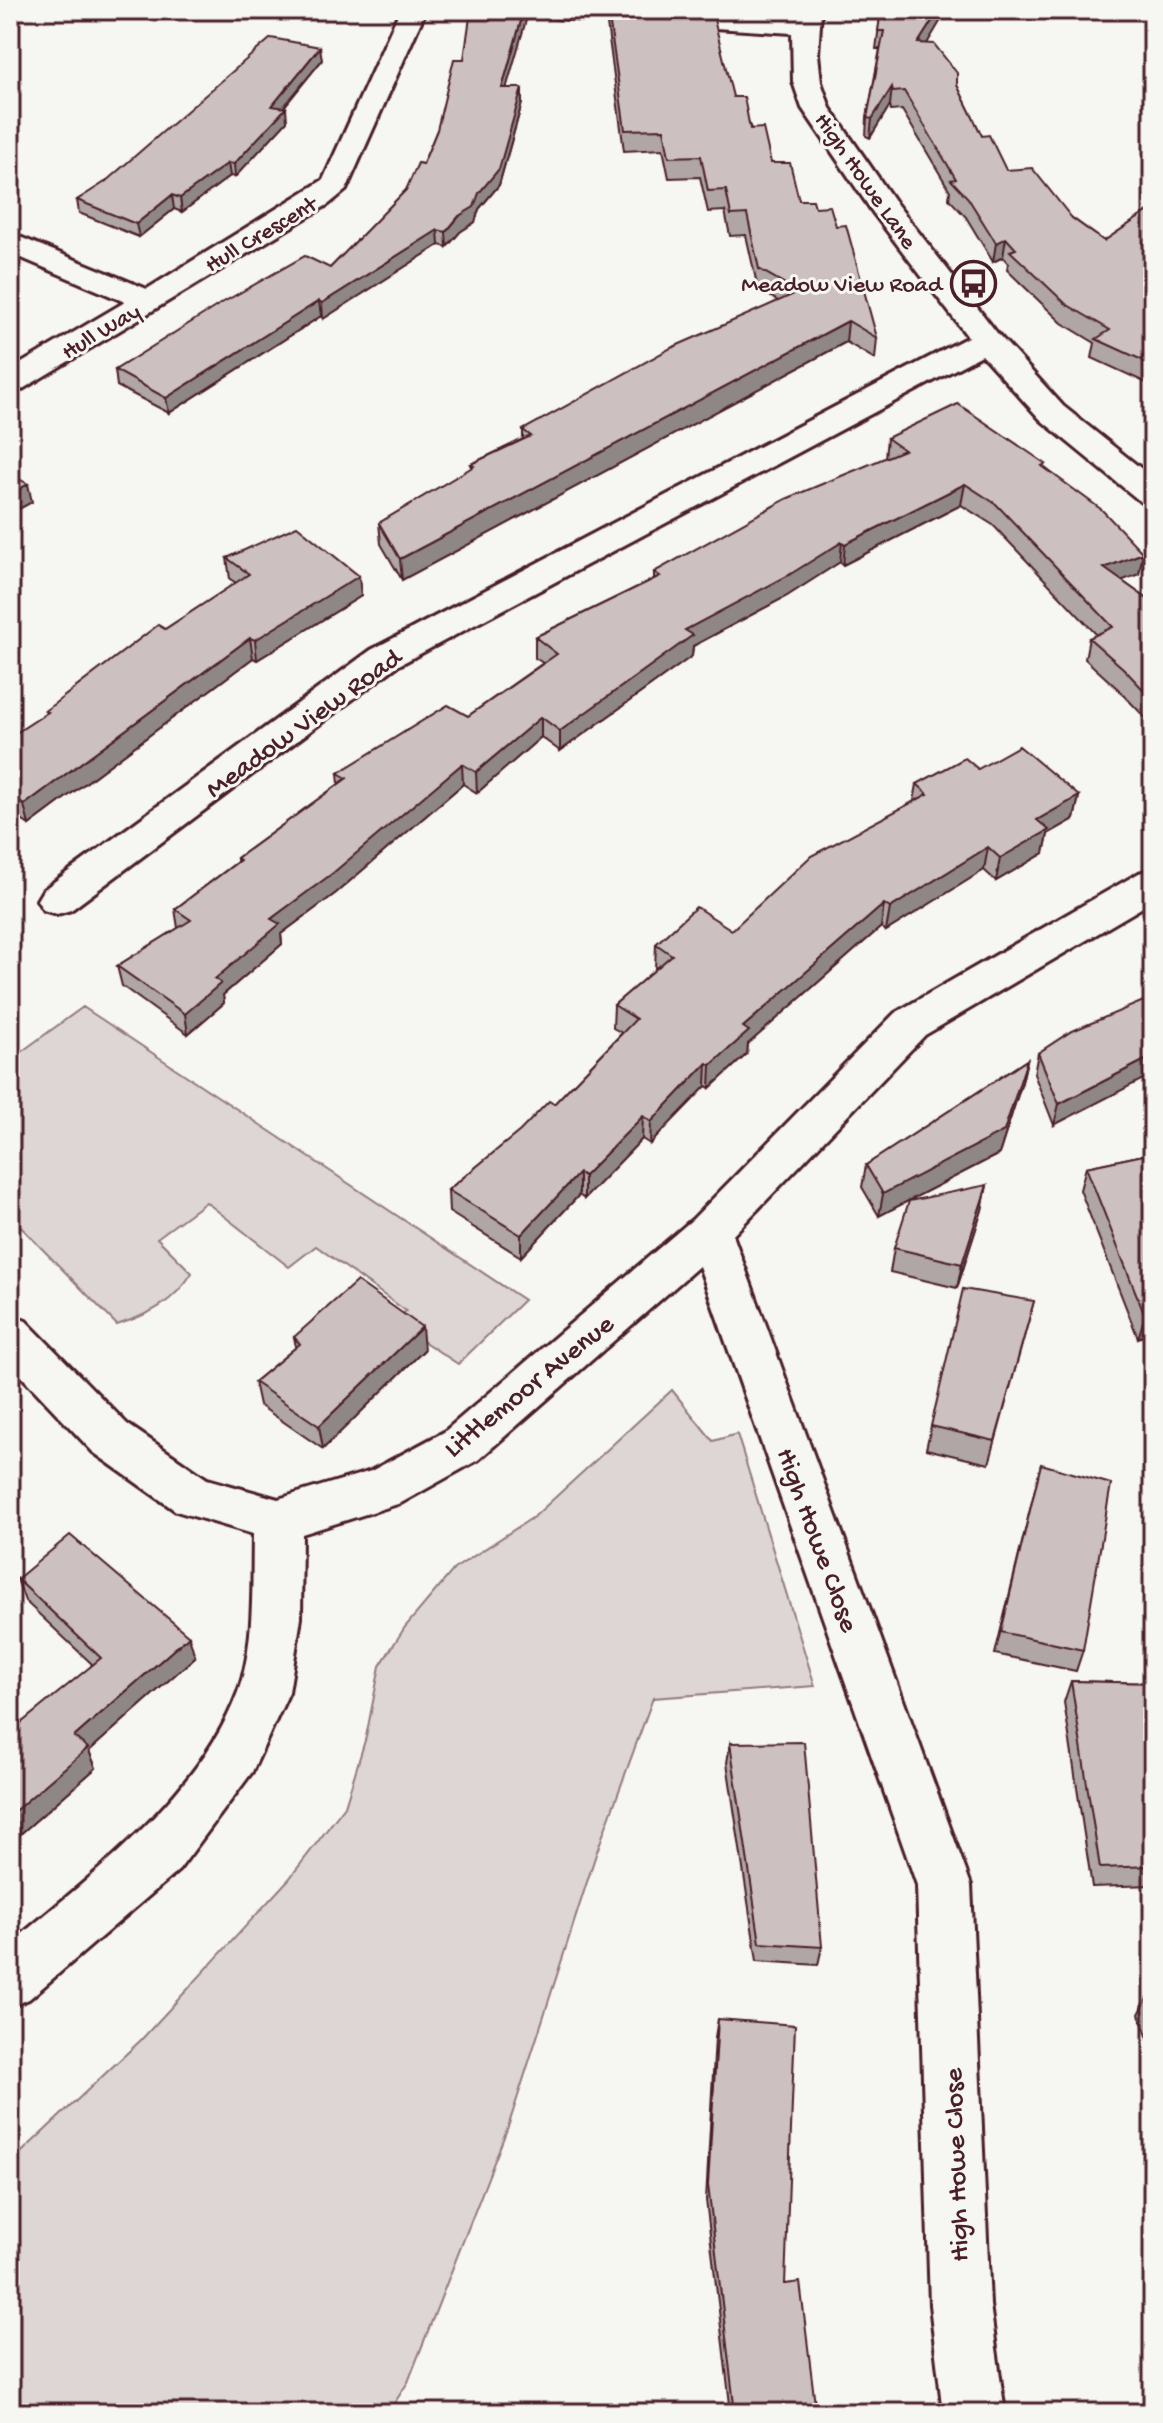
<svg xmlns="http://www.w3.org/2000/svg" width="1163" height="2423" font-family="'Gochi Hand',sans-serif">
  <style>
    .green { fill: #ddd6d5; stroke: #947a80; stroke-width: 2 }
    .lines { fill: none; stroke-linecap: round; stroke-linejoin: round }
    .minor-casing { stroke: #4a1f2b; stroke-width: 6 }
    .minor { fill: #f6f6f2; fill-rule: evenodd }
    .wall { fill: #afa6a5; stroke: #4a1f2b; stroke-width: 2 }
    .shaded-wall { fill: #8f8786; stroke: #4a1f2b; stroke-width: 2 }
    .building { fill: #ccc1c0; stroke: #4a1f2b; stroke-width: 2 }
    .labels { text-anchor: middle; stroke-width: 6; stroke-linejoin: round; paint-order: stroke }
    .far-street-label { font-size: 24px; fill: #4a1f2b; stroke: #f6f6f2 }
    .far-poi-label { font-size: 24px; fill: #4a1f2b; stroke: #f6f6f2; text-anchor: end }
    .street-label { font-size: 28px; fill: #4a1f2b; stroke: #f6f6f2 }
  </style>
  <rect width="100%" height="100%" fill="#f6f6f2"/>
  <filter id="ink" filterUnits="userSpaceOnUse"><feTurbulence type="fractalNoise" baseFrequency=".0125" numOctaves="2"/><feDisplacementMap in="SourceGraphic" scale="16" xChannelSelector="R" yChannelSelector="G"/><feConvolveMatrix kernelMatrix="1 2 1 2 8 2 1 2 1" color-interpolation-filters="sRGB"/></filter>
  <g filter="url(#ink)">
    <g class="green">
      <path d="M83 1007 524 1300 458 1364 394 1322 406 1311 316 1246 289 1267 206 1202 157 1238 192 1273C173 1303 150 1314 117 1325L10 1216V1060Z"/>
      <polygon points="672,1390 713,1441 737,1434 815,1686 653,1698 596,1854 509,2124 408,2382 388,2413 10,2413 10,2163 141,2040 289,1879 345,1806 366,1737 380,1666 405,1627 454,1569 535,1516"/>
    </g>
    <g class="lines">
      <defs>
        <g id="minor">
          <polygon points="400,10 426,10 346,190 329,204 21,390 10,393 10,370 125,302 10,253 10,233 147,289 323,180"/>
          <polygon points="546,10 683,10 794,17 795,10 821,10 818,54 821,82 830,108 895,202 997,333 1063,406 1153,478 1153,505 1141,502 1041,420 982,355 397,666 71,910 57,914 43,910 37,900 43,890 371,650 968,337 874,214 802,108 793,82 792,33 559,18 550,16"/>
          <path d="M1153 869V901L925 1035 733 1235 971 1885 990 2305 1005 2413H943L930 2305 917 1885 699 1266 478 1460 401 1503 302 1534 301 1618 289 1692 252 1772 179 1870 29 1999 10 2007V1944C92 1875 199 1796 238 1692 255 1646 252 1583 253 1534L176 1511 93 1452 10 1364V1315L26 1321 127 1424 207 1479 278 1499 371 1471 444 1432 693 1219 895 1013 1139 873Z"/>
        </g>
      </defs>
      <use href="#minor" class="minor-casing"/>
      <use href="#minor" class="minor"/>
    </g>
    <g class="wall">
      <polygon points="607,10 700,10 733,97 771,163 799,200 815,207 836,226 877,338 875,359 846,342 402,580 381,544 379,523 472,468 471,464 523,439 523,430 778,301 758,289 746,235 730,236 725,211 708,212 700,177 669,178 663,149 624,151 607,24"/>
      <polygon points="881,10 927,43 957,85 982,136 1006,170 1104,241 1153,208 1153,386 1092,358 1095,343 1062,323 1007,270 1008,263 1003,257 993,262 966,217 949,199 950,191 902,110 891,111 890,105 870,138 866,136 867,118 880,49 876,49"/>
      <polygon points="322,60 283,108 287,121 235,177 230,176 182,212 174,209 139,237 79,213 77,200"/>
      <polygon points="506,88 522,88 522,103 499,185 479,209 475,222 460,232 447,247 439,245 323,319 321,316 169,413 117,386 115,370 330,268 406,190 423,164 437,130"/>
      <polygon points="887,438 1045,468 1143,553 1139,574 1121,580 1153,603 1153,726 1119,690 1085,659 1089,638 1097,635 993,525 961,505 843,565 840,562 787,596 693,646 692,656 560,751 541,737 477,793 463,784 336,893 281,934 282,944 223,995 224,1003 188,1034 122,986 117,966 178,928 175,909 237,862 237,858 339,784 338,773 468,716 543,663 535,658 535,637 654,579 654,572 885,458"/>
      <polygon points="227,558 361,596 257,660 253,658 29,825 10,812 10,737 46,714 45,711 165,629 236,583 230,579"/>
      <polygon points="978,769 1079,796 1074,819 1048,834 1044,853 996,881 984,870 886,931 881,927 748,1044 747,1054 710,1088 706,1086 650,1144 642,1139 584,1199 579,1195 521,1257 449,1212 448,1190 554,1104 622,1033 613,1028 614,1005 656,969 655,968 656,944 732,930 914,801 917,784"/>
      <polygon points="1153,997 1054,1125 1034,1074 1038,1053"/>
      <polygon points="1027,1060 1022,1082 999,1154 879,1216 862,1187 866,1165"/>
      <polygon points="1153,1153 1153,1332 1138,1338 1080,1190 1086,1167"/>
      <polygon points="987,1185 982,1210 957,1288 890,1272 894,1248"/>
      <polygon points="1034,1301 989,1464 926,1449 931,1426"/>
      <polygon points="294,1337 424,1350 323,1449 259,1405 254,1382 296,1347"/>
      <polygon points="1041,1464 1083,1650 1076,1671 995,1654"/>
      <polygon points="17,1579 195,1657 89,1751 96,1768 10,1843 92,1664 25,1601"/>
      <polygon points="1071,1681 1153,1683 1153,1885 1092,1887 1064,1702"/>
      <polygon points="730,1743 822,1947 818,1965 757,1961 727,1763"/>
      <polygon points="1153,1996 1153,2052 1139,2014 1148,1997"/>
      <polygon points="718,2019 785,2284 816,2413 731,2413 706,2200 715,2037"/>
    </g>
    <g class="shaded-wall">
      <polygon points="524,10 529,10 502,103 502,88"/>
      <polygon points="939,10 947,10 916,62 918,43"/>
      <polygon points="320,47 322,60 274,119 272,106"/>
      <polygon points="892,87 890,105 870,138 872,119"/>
      <polygon points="522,88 522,103 499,185 479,209 475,222 460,232 447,247 446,232 479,193"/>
      <polygon points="286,108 287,121 235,177 234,164"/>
      <polygon points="228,163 230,176 182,212 180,198"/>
      <polygon points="172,195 174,209 139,237 136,224"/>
      <polygon points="438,230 439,245 323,319 322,303"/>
      <polygon points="1006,238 1003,257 993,262 996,243"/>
      <polygon points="319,301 321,316 169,413 166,398"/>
      <polygon points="848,321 846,342 402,580 400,559"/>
      <polygon points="28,484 32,502 10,514 10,494"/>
      <polygon points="965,484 961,505 843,565 845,544"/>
      <polygon points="842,542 840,562 787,596 693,646 692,656 560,751 560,731 685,630"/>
      <polygon points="1143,553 1139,574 1100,589 1104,568"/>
      <polygon points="359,576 361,596 257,660 255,640"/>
      <polygon points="250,638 253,658 29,825 24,805"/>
      <polygon points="541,717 541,737 477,793 476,772"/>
      <polygon points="462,764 463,784 336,893 281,934 282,944 223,995 224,1003 188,1034 185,1014 215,979 271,919"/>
      <polygon points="1079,796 1074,819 1048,834 1044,853 996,881 1000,858 1037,820"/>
      <polygon points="988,847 984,870 886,931 890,908"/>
      <polygon points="884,904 881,927 748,1044 747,1054 710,1088 711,1065 743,1027"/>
      <polygon points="1153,1056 1153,1074 1054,1125 1059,1104"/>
      <polygon points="1027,1060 1022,1082 999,1154 879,1216 883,1194"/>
      <polygon points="707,1063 706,1086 650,1144 651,1122"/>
      <polygon points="643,1116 642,1139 584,1199 584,1176"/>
      <polygon points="579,1173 579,1195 521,1257 521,1235"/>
      <polygon points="987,1185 982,1210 957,1288 962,1264"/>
      <polygon points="1153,1313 1153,1332 1138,1338 1145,1316"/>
      <polygon points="422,1327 424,1350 323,1449 319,1426"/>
      <polygon points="189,1636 195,1657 89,1751 96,1768 10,1843 10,1815 74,1737"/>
    </g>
    <g class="building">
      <polygon points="471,10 524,10 502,88 522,88 499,169 479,193 474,207 459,216 446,232 438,230 322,303 319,301 166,398 115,370 220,304 305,256 330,268 406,190 418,163 423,164 437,130 454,59 464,59"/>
      <polygon points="608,10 712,11 733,97 744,97 750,129 763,128 771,163 790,163 799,200 813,200 815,207 830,206 836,226 846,225 877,338 848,321 400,559 379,523 474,466 471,464 531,436 523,430 671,348 799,292 759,269 747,214 731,215 726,190 708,191 701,156 669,157 664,129 625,130"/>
      <polygon points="881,10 939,10 918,43 934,44 957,73 957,85 982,136 989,135 1006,170 1032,168 1072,218 1104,241 1153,208 1153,365 1096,339 1110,330 1066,304 1010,251 1016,249 1006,238 996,243 968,198 951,180 956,179 904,91 893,92 892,87 872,119 867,118 884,31 878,31"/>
      <polygon points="271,38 320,47 272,106 286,108 234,164 228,163 180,198 172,195 136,224 77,200 105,182"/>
      <polygon points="958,404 1046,464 1042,466 1102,510 1143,553 1104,568 1153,603 1153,700 1124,669 1089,638 1113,627 996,504 965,484 845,544 842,542 789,575 685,630 693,635 560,731 541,717 476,772 462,764 333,873 271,919 280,924 215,979 221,983 185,1014 117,966 191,920 175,909 240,860 237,858 347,778 338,773 448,705 468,716 557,654 535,637 660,576 654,572 786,499 904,450 887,438"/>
      <polygon points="10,474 28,484 10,494"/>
      <polygon points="297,526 359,576 255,640 250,638 24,805 10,795 10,737 48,712 45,711 158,625 165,629 249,574 227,558"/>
      <polygon points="1019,746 1079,796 1037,820 1049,830 1000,858 988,847 890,908 884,904 743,1027 749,1031 711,1065 707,1063 651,1122 643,1116 584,1176 579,1173 521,1235 448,1190 520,1131 549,1101 554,1104 636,1019 614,1005 672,955 656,944 696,907 732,930 811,856 928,794 917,784 965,758 978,769"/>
      <polygon points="1153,997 1153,1056 1059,1104 1038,1053 1070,1032"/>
      <polygon points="1027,1060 1004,1131 883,1194 866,1165"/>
      <polygon points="1153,1153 1153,1313 1145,1316 1086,1167"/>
      <polygon points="987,1185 962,1264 894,1248 909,1201"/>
      <polygon points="357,1281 422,1327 319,1426 254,1382 300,1344 294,1337"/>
      <polygon points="963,1289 1034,1301 995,1441 931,1426"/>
      <polygon points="1041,1464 1111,1484 1083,1650 1001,1632"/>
      <polygon points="70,1535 189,1636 74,1737 88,1748 10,1815 10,1732 101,1658 17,1579"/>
      <polygon points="1071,1681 1153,1683 1153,1866 1100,1868"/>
      <polygon points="804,1742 822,1947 760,1943 730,1743"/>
      <polygon points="1153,1996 1153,2010 1148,1997"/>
      <polygon points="718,2019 795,2025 785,2284 800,2282 816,2413 735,2413 708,2185"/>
    </g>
  </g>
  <defs>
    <symbol id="bus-ring" viewBox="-11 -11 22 22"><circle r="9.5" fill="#f6f6f2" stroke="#4a1f2b" stroke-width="1.5"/><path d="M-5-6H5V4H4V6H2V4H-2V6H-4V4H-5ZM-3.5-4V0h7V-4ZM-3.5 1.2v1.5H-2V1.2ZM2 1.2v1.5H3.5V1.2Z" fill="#4a1f2b"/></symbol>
  </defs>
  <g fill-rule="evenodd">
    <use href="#bus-ring" x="948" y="258" width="51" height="51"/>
  </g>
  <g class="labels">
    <g class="far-street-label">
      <text transform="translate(867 180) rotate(55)" y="8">High Howe Lane</text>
      <text transform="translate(260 233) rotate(-31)" y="8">Hull Crescent</text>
      <text transform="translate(100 330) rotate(-31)" y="8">Hull Way</text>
    </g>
    <g class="far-poi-label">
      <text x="942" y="291">Meadow View Road</text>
    </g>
    <g class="street-label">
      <text transform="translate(302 721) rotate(-36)" y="10">Meadow View Road</text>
      <text transform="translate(527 1384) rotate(-39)" y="10">Littlemoor Avenue</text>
      <text transform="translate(820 1539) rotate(70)" y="10">High Howe Close</text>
      <text transform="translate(954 2165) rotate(-92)" y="10">High Howe Close</text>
    </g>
  </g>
  <rect width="1163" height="2423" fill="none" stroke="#f6f6f2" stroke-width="40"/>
  <rect x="20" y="20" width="1123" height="2383" fill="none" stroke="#4a1f2b" stroke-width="3" filter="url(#ink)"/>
</svg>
